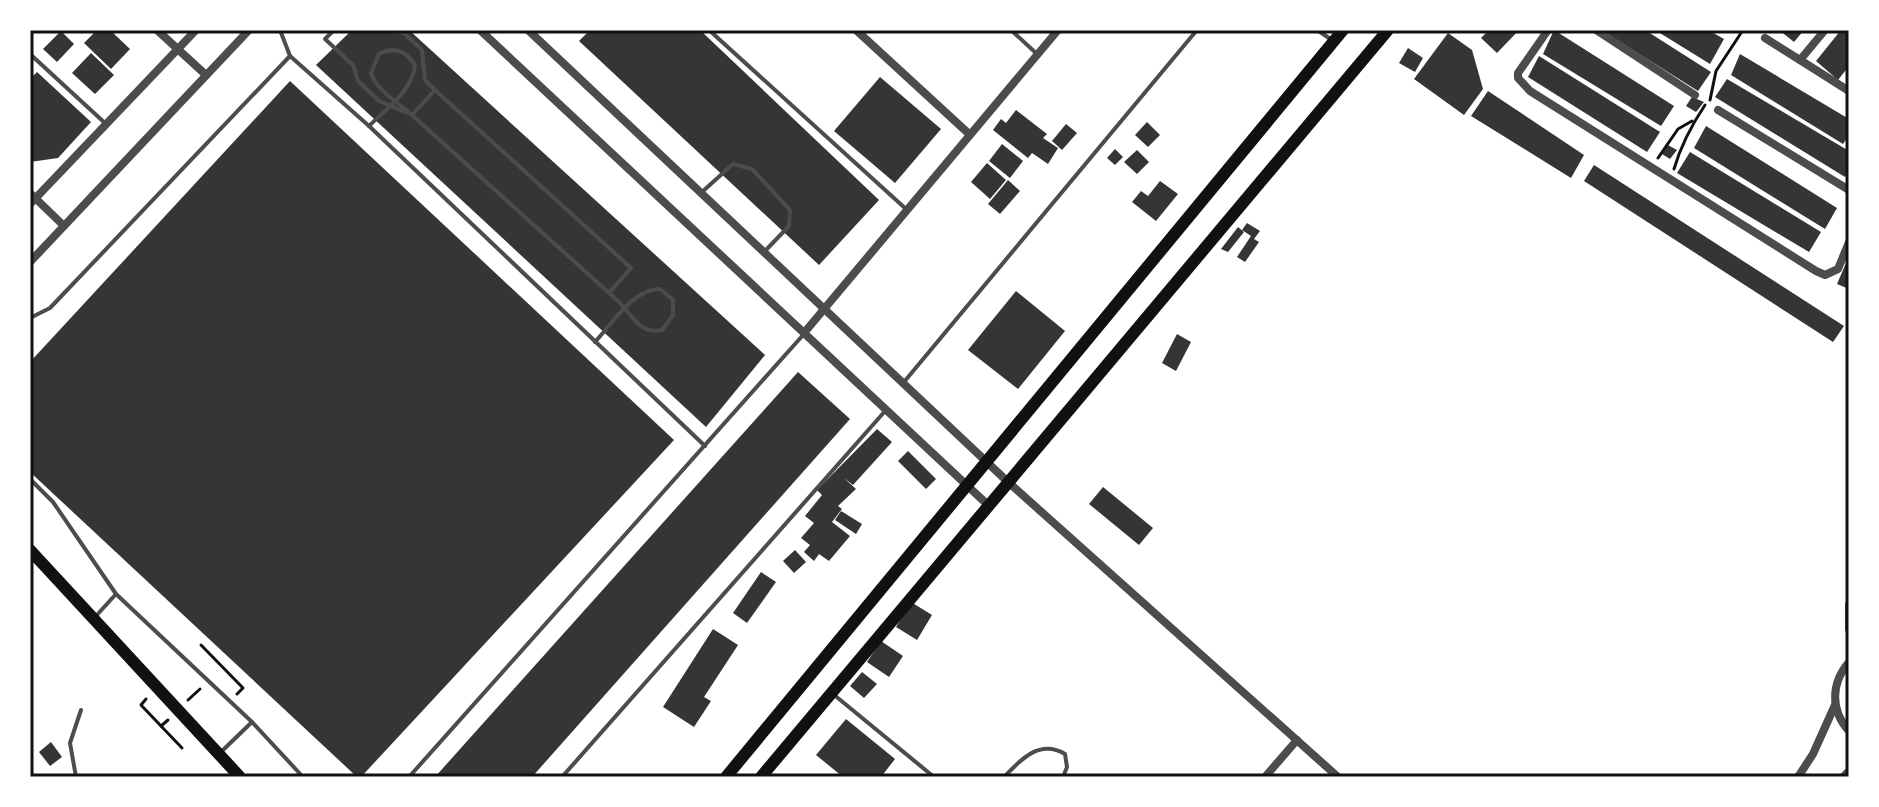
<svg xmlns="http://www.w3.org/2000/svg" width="1879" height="807" font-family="Literata,serif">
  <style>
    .building { fill: #353535 }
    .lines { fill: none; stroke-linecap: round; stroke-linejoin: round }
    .path { stroke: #111; stroke-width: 3 }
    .service { stroke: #4c4c4c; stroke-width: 4 }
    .minor { stroke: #4c4c4c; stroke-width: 8 }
    .primary { stroke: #111; stroke-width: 12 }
    .neatline { fill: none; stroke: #111; stroke-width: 3 }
  </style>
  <rect width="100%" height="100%" fill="#fff"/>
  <g class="building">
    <polygon points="97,30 110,30 130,49 111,69 84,43"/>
    <polygon points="352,30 409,30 765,355 706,427 316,65"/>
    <polygon points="590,30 700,30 879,200 819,265 579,41"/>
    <polygon points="1489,30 1519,30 1497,53 1481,38"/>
    <polygon points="1554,30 1674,106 1661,126 1543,54"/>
    <polygon points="1601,30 1645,30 1711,72 1698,91"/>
    <polygon points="1655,30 1708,30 1724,39 1710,64"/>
    <polygon points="1779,30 1804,30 1794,42"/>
    <polygon points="1841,30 1849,30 1849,66 1838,80 1816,61"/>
    <polygon points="61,31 74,44 57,62 43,49"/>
    <polygon points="1448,33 1472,50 1483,89 1464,115 1414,79"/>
    <polygon points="1408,48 1423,58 1415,72 1399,63"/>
    <polygon points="91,53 114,75 95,94 72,73"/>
    <polygon points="1740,54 1849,119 1849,135 1843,144 1731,75"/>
    <polygon points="1539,56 1660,132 1647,152 1528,77"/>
    <polygon points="37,72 91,122 58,158 30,162 30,79"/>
    <polygon points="880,77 941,129 895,183 834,131"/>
    <polygon points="1727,79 1849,151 1849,171 1845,177 1715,97"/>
    <polygon points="290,81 674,440 361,777 357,777 30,472 30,362"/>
    <polygon points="1488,91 1584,155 1571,178 1471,116"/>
    <polygon points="1692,97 1704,102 1696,112 1686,106"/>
    <polygon points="1016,110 1047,134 1043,138 1058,148 1048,164 1032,153 1028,158 993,130 1001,119 1006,123"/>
    <polygon points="1147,122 1160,135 1148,147 1135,135"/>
    <polygon points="1066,124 1077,133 1062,150 1052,141"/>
    <polygon points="1706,126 1837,208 1825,229 1694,148"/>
    <polygon points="1002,144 1023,161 1010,178 989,161"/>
    <polygon points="1666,144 1677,150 1670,159 1662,154"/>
    <polygon points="1115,149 1123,157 1115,165 1107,158"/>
    <polygon points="1137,150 1149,162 1137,174 1124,162"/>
    <polygon points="1690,152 1821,232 1809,252 1677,173"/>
    <polygon points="987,163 1006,180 990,199 971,182"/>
    <polygon points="1594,165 1844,326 1833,342 1584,181"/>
    <polygon points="1008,180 1020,191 1000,214 988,204"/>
    <polygon points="1160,181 1178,194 1156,221 1132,202 1141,191 1148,196"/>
    <polygon points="1247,223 1260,231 1254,239 1259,242 1245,262 1237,257 1251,236 1242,230"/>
    <polygon points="1238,227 1244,232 1228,252 1221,249"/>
    <polygon points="1849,256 1849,289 1837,284"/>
    <polygon points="1016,291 1065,331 1018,389 968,350"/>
    <polygon points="1177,334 1191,342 1176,371 1162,363"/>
    <polygon points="798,372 850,419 532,777 435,777"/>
    <polygon points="877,429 892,442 853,485 844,478 856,489 838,506 842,509 832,522 850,536 829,561 819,554 814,561 804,552 810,545 801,538 814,523 805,516 822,495 817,490"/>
    <polygon points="908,451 936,479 926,489 898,461"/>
    <polygon points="1103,487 1153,528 1139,545 1089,504"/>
    <polygon points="841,511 862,524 856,534 835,520"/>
    <polygon points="795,550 806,562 794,573 783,561"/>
    <polygon points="761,572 776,582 747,623 733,613"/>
    <polygon points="911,602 932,615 917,640 896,627"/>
    <polygon points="713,629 738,645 704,697 711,701 694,727 663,707"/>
    <polygon points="881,641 903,656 889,677 867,662"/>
    <polygon points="862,672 877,684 864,698 850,686"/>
    <polygon points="846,719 895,759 881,777 843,777 816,755"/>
    <polygon points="51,742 62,757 50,766 39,752"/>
  </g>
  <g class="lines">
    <g class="path">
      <polyline points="1710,100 1716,71 1743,30"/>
      <polyline points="1658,158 1678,129 1692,121"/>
      <path d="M1674 169C1681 145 1691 126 1705 105"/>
      <polyline points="201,645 243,688 237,694"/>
      <polyline points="146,699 141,705 182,748"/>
      <polyline points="188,700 200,689"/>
      <polyline points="161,726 168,720"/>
    </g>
    <g class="service">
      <polyline points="280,30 290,56"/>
      <polyline points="334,30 325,39 353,65 358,81 379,101 407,113"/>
      <polyline points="390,30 404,33 422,50 425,80 435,90"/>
      <polyline points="709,30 906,209"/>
      <polyline points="1011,30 1037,54"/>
      <polyline points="1317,30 1332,40"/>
      <polyline points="30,54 106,124"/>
      <polyline points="412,115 435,90 631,268 609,293"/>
      <path d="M369 126C386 109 413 90 415 65 406 51 394 46 379 54L371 73C375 89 400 104 412 115L619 302C633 316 640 335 662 330L673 315V300L660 289C634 288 611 325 595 342"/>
      <polyline points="702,192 733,164 752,169 790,210 789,226 765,251"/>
      <polyline points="30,318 50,308 290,56 369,126 705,446"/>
      <polyline points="904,382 1197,30"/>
      <polyline points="30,479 53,502 116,594 252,722 303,777"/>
      <polyline points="96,616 116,594"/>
      <polyline points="833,694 934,777"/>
      <polyline points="222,751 252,722"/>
      <polyline points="76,777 70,743 81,710"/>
      <polyline points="409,777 804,334"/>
      <polyline points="562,777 886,410"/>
      <path d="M1004 777C1021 759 1040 739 1065 754L1067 767 1063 777"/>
    </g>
    <g class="minor">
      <polyline points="157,30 206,75"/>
      <polyline points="480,30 988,505"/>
      <polyline points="528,30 1008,482 1338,777"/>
      <polyline points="856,30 968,133"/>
      <polyline points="1548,30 1518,73 1518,78 1530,91 1816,271 1825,275 1838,269 1849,242"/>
      <polyline points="1596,30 1695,95"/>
      <polyline points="1825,30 1800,60 1849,91"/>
      <polyline points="1765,38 1800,60"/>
      <polyline points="1718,110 1849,190"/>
      <polyline points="30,193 64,226"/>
      <polyline points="30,204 196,30"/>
      <polyline points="30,262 249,30"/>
      <polyline points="804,333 1058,30"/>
      <polyline points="1849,605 1849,629"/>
      <path d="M1849 662C1831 683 1830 710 1849 731"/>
      <polyline points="1265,777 1297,740"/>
      <polyline points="1798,777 1813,754 1835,705"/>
      <polyline points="1843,777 1849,771"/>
    </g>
    <g class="primary">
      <polyline points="30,550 240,777"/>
      <polyline points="726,777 1343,30"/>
      <polyline points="761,777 1388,30"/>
    </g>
  </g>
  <rect width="1879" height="807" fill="none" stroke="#ffffff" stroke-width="64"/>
  <rect x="32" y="32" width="1815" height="743" class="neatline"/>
</svg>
